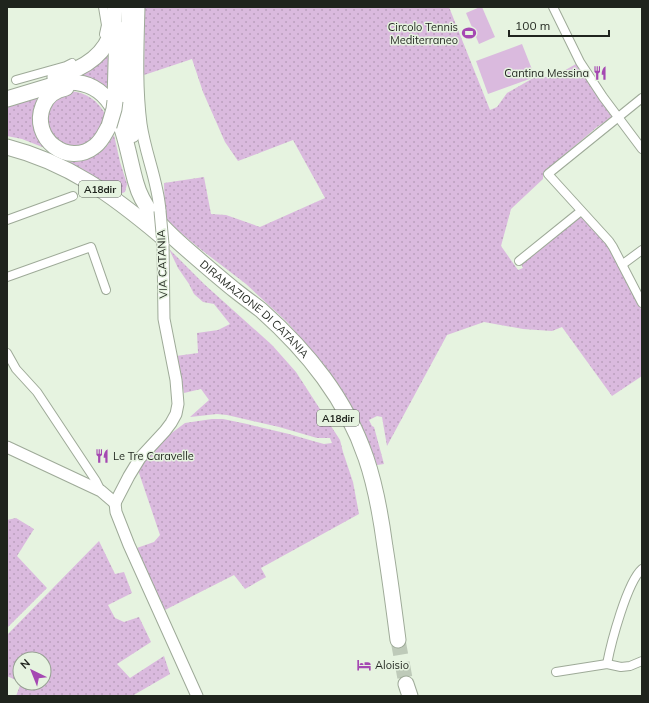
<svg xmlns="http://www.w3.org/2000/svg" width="649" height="703" font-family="Mulish,sans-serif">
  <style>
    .grass { fill: url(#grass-dots) }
    .garden { fill: #dabade }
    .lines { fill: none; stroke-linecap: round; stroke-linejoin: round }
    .highway-tunnel { stroke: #becab9; stroke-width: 15; stroke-dasharray: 15 8; stroke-linecap: butt }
    .street-casing { stroke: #9eaa98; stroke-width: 10 }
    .secondary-casing { stroke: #9eaa98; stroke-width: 13 }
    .highway-casing { stroke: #9eaa98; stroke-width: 17 }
    .street { stroke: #fff; stroke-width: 8 }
    .secondary { stroke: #fff; stroke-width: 11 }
    .highway { stroke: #fff; stroke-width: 15 }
    .secondary-bridge-casing { stroke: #9eaa98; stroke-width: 13; stroke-linecap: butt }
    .highway-bridge-casing { stroke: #9eaa98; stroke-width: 17; stroke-linecap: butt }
    .secondary-bridge { stroke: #fff; stroke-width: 11 }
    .highway-bridge { stroke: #fff; stroke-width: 15 }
    .labels { text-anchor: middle; stroke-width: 3; stroke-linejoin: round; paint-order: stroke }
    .shield { fill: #e6f3e0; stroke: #5b6258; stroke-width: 1 }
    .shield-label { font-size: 10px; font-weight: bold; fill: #1f241d }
    .poi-label { font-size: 11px; fill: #1f241d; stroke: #e6f3e0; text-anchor: end }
    .street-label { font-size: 11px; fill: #1f241d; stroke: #e6f3e0 }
  </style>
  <defs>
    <pattern id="grass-dots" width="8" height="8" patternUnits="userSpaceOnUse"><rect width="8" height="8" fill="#dabade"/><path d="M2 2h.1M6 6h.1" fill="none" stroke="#bba0be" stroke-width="1.8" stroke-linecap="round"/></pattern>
  </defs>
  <rect width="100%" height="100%" fill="#e6f3e0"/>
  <g class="grass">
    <polygon points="145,7 449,7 490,110 497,107 507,93 535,77 553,77 576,64 612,117 597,127 543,173 543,179 511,209 501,246 518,270 523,268 521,264 579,218 583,217 611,249 642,311 642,376 612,396 562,327 552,331 523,329 484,322 447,335 387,446 382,417 377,416 369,420 372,426 374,427 384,464 377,465 364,431 341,389 323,364 287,322 246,284 199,248 165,220 164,183 204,177 211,214 226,215 260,227 325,198 293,140 238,161 225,142 203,92 192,59 144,75"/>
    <polygon points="110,41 110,96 76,73"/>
    <polygon points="56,87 42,100 55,152 22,139 7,136 7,102"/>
    <path d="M69 91C86 92 98 100 106 116L105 120 92 141 75 148 52 141 44 113 63 92Z"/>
    <path d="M114 135 120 162 127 184 125 192 120 194 60 160C64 161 69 162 73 162 85 162 98 155 107 146 109 143 111 139 114 135Z"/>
    <polygon points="169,249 204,284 272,345 296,372 340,440 343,452 353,482 359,514 261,568 266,577 245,589 234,575 163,611 134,549 154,542 160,535 138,470 142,462 165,438 185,423 212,419 223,419 247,424 289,434 313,441 324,444 332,443 330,438 317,438 279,427 227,415 217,414 190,417 209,400 201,389 184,393 176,356 198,353 197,333 218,330 230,324 214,304 203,302 194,294 189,284 178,268"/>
    <polygon points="16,518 34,529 17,556 47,588 7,628 7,520"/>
    <polygon points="99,541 115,574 124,572 132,593 108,605 115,618 124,622 139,617 151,642 117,664 130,678 164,656 170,674 132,696 16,696 21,683 44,683 44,659 20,659 20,682 7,676 7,635"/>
  </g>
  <g class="garden">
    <polygon points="480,7 482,7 495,37 479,44 466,13"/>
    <polygon points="522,44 535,77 488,94 476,61"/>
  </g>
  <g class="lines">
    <polyline class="highway-tunnel" points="398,640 406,684"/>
    <defs>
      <g id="street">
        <polyline points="103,7 106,25 104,34"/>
        <polyline points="553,7 580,62 603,97 642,149"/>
        <polyline points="16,80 66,66 72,63"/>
        <polyline points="642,98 548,174 609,241 613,247 642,303"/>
        <polyline points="7,220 73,196"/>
        <polyline points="519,261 581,211"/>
        <polyline points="623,264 642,250"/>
        <polyline points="7,277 91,247 106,290"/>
        <polyline points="7,353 16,369 37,392 96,481 101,491"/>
        <path d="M607 664C611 643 627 582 642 569"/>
        <polyline points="556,672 607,664 621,667 630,666 642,661"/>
      </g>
      <g id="secondary">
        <path d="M139 7C138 46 136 85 141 124 145 153 158 181 160 211"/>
        <polyline points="7,447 101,491 115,503"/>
        <polyline points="115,503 129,476 140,458 165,431 171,423 176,414 178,404 176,380 164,319 163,244"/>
        <polyline points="115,503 116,512 129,545 197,696"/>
      </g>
      <g id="highway">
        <path d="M129 7C129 49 124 93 132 135"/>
        <path d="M55 77C80 70 106 57 112 29 114 22 114 14 115 7"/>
        <path d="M66 88C55 90 47 96 43 106 30 138 68 168 95 146 102 141 105 133 109 126"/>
        <path id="s1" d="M7 99 60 83C121 74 124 142 136 183 139 194 145 205 152 214 163 229 177 241 191 253 206 266 221 279 236 291 245 298 253 304 261 310 308 352 346 399 366 458 376 487 381 517 385 547 390 578 394 609 398 640"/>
        <polyline points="115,101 117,28"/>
        <path d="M7 147C69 163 112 195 161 236"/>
        <polyline points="406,684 410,696"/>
      </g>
    </defs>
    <use href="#street" class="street-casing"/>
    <use href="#secondary" class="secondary-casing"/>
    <use href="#highway" class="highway-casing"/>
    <use href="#street" class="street"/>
    <use href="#secondary" class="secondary"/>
    <use href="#highway" class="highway"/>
    <defs>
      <polyline id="secondary-bridge" points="160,211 163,244"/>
      <polyline id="highway-bridge" points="109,126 114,109 115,101"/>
    </defs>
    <use href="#secondary-bridge" class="secondary-bridge-casing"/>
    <use href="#highway-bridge" class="highway-bridge-casing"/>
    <use href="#secondary-bridge" class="secondary-bridge"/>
    <use href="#highway-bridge" class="highway-bridge"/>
  </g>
  <defs>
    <symbol id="stadium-bare" viewBox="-9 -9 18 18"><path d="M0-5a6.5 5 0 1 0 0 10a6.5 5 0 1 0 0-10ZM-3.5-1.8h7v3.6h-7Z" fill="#a548b2" stroke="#e6f3e0" stroke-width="2.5" paint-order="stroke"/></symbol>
    <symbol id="restaurant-bare" viewBox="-9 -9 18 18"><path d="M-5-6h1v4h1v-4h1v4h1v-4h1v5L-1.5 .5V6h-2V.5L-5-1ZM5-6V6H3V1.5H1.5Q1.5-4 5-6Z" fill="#a548b2" stroke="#e6f3e0" stroke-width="2.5" paint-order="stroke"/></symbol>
    <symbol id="hotel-bare" viewBox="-9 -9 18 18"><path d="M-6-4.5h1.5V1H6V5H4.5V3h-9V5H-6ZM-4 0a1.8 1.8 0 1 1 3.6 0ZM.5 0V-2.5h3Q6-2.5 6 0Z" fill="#a548b2" stroke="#e6f3e0" stroke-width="2.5" paint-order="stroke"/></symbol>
  </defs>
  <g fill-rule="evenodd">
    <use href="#stadium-bare" x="459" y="23" width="20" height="20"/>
    <use href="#restaurant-bare" x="590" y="63" width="20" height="20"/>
    <use href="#restaurant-bare" x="92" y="446" width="20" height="20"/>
    <use href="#hotel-bare" x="354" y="655" width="20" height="20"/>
  </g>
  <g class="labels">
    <g class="shield">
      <rect x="79" y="181" width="42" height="16" rx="3"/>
      <rect x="317" y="410" width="42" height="16" rx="3"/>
    </g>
    <g class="shield-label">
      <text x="100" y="193">A18dir</text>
      <text x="338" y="422">A18dir</text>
    </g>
    <g class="poi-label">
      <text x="458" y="31">Circolo Tennis<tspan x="458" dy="13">Mediterraneo</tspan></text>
      <text x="589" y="77">Cantina Messina</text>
      <text x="113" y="460" text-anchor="start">Le Tre Caravelle</text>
      <text x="375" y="669" text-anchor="start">Aloisio</text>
    </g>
    <g class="street-label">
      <text transform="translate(162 264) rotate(-92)" y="4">VIA CATANIA</text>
      <text dy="4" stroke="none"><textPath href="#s1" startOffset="372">DIRAMAZIONE DI CATANIA</textPath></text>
    </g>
  </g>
  <rect width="649" height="703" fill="none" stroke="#1f241d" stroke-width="16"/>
  <g transform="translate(32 671) rotate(317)"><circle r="19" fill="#e6f3e0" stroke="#96a092"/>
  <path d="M0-3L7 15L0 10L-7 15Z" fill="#a548b2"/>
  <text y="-6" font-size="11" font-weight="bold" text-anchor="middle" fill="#1f241d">N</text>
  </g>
  <path d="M509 30v6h100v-6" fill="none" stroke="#1f241d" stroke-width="2"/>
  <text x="515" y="30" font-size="12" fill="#1f241d" stroke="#e6f3e0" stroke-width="3" paint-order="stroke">100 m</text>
</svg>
